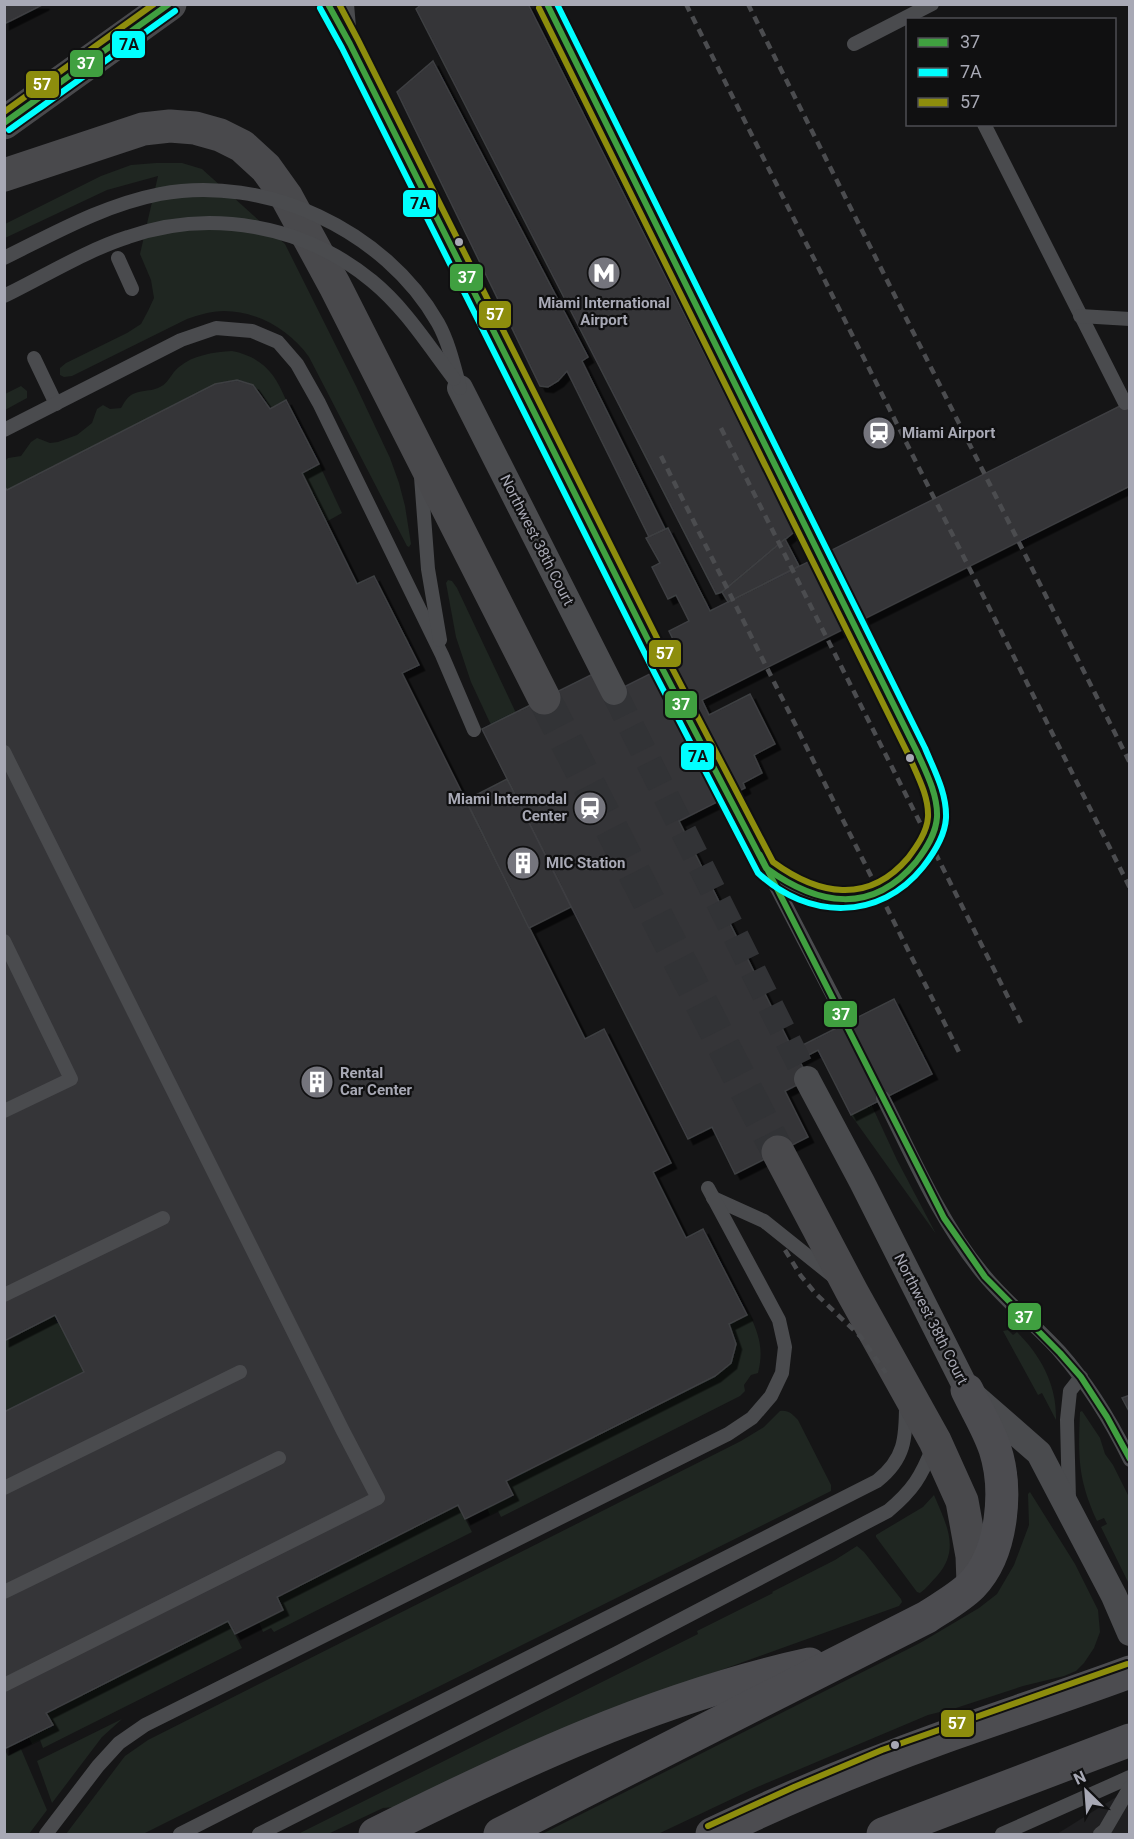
<svg xmlns="http://www.w3.org/2000/svg" width="1134" height="1839" font-family="Roboto,sans-serif">
  <style>
    .built { fill: #1f1f21 }
    .green { fill: #1f2621 }
    .building { fill: #343437; stroke: #3e3f42; stroke-width: 1.5; filter: url(#shadow) }
    .lines { fill: none; stroke-linecap: round; stroke-linejoin: round }
    .street-tunnel { stroke: #323336; stroke-width: 26; stroke-dasharray: 26 13; stroke-linecap: butt }
    .secondary-tunnel { stroke: #323336; stroke-width: 33; stroke-dasharray: 33 16; stroke-linecap: butt }
    .lane { stroke: #4a4b4e; stroke-width: 14 }
    .street { stroke: #4a4b4e; stroke-width: 26 }
    .secondary { stroke: #49494c; stroke-width: 33 }
    .primary { stroke: #4c4c50; stroke-width: 33 }
    .highway { stroke: #4c4c50; stroke-width: 33 }
    .rail { stroke: #4b4c4f; stroke-width: 4.5; stroke-dasharray: 8 6; stroke-linecap: butt }
    .lane-bridge { stroke: #4a4b4e; stroke-width: 14 }
    .bus-1-casing { stroke: #101011; stroke-width: 10 }
    .bus-2-casing { stroke: #101011; stroke-width: 10 }
    .bus-3-casing { stroke: #101011; stroke-width: 10 }
    .bus-1 { stroke: #40a040; stroke-width: 6 }
    .bus-2 { stroke: #0ff; stroke-width: 6 }
    .bus-3 { stroke: #8d8d0d; stroke-width: 6 }
    .bus-dot { fill: #a8a9b5; stroke: #101011; stroke-width: 2 }
    .labels { text-anchor: middle; stroke-width: 4.5; stroke-linejoin: round; paint-order: stroke }
    .poi-label { font-size: 15px; font-weight: bold; fill: #a8a9b5; stroke: #101011; text-anchor: start }
    .street-label { font-size: 15px; fill: #a8a9b5; stroke: #101011 }
    .line-badge { stroke: #101011; stroke-width: 2 }
    .badge-label { font-size: 16px; text-anchor: middle; font-weight: bold; fill: #fff }
    .pale-badge-label { font-size: 16px; text-anchor: middle; font-weight: bold; fill: #111 }
  </style>
  <defs>
    <filter id="shadow"><feDropShadow dx="5.5" dy="5.5" stdDeviation="0" flood-color="#0009"/></filter>
  </defs>
  <rect width="100%" height="100%" fill="#151516"/>
  <polygon class="built" points="1129,1789 1129,1834 1057,1834"/>
  <g class="green">
    <path d="M156 163H182L202 169 285 244 356 386 390 458 399 483 405 506 411 544 409 547 407 546 309 357C290 330 257 311 224 311 211 311 199 315 187 319L72 376 64 377 60 375V368L66 363 127 333 141 324 148 311 154 298 151 280 140 254 158 176 107 190 5 238V224L101 176 131 165Z"/>
    <path d="M232 351C262 357 275 373 286 400L270 409C256 379 244 378 215 384L7 490 5 486V461L8 458 21 456 31 442 37 438 50 443 58 442 77 435 92 423 97 409 103 405 110 409 121 408C123 405 124 402 126 400 135 388 149 393 160 387 169 383 171 373 179 367 193 355 214 352 232 351Z"/>
    <polygon points="21,386 27,391 27,398 5,410 5,394"/>
    <polygon points="319,464 342,513 326,522 302,473"/>
    <polygon points="448,580 452,581 457,588 516,713 491,725 471,682 456,637 446,583"/>
    <polygon points="871,1104 897,1160 936,1234 851,1115"/>
    <path d="M749 1313C759 1335 764 1349 758 1373L751 1375 744 1385 745 1391 740 1396 501 1517 498 1511 490 1515 487 1508 506 1481 715 1376 731 1363 736 1344 729 1324Z"/>
    <polygon points="55,1315 84,1372 5,1412 5,1341"/>
    <path d="M1008 1330 1013 1335 1017 1332C1041 1356 1057 1385 1056 1420L1042 1393 1038 1395 1003 1331Z"/>
    <path d="M780 1411C789 1410 792 1414 798 1420L831 1485V1491L143 1834H66L125 1756 148 1740 741 1441 764 1427Z"/>
    <path d="M1082 1411 1100 1438 1105 1454 1113 1465 1129 1497V1584L1101 1527 1107 1524 1104 1518 1097 1521C1078 1479 1078 1458 1080 1412Z"/>
    <polygon points="1030,1492 1075,1564 1098,1610 1100,1632 1094,1648 1084,1663 1076,1671 1064,1676 1023,1686 956,1708 928,1715 755,1788 658,1834 542,1834 920,1643 979,1608 997,1594 1014,1565 1029,1525 1028,1494"/>
    <path d="M934 1495C946 1524 961 1549 937 1576 932 1581 927 1588 920 1593L917 1592 876 1537V1535L923 1507Z"/>
    <polygon points="458,1505 472,1532 274,1632 271,1628 263,1632 259,1622 283,1610 277,1597"/>
    <polygon points="857,1546 864,1552 901,1599 902,1602 899,1606 638,1700 395,1807 383,1808 328,1834 298,1834 698,1634 697,1631 773,1593 772,1592 835,1560"/>
    <polygon points="228,1621 242,1648 43,1748 40,1740 32,1744 29,1737 52,1726 46,1713"/>
    <polygon points="122,1719 102,1737 52,1803 37,1761"/>
    <polygon points="21,1749 47,1810 29,1834 5,1834 5,1750 8,1756"/>
  </g>
  <g class="building">
    <polygon points="4,4 44,4 4,24"/>
    <polygon points="422,4 528,4 794,532 722,592 716,594 416,9"/>
    <polygon points="433,61 588,357 582,361 665,529 649,537 567,371 558,381 548,387 540,386 397,92"/>
    <polygon points="237,380 253,385 270,409 286,400 319,464 302,473 357,584 374,576 419,665 402,673 585,1039 604,1029 671,1163 653,1172 686,1238 703,1229 747,1315 729,1324 736,1344 731,1363 715,1376 506,1481 513,1495 465,1519 458,1505 277,1597 283,1610 235,1634 228,1621 46,1713 53,1725 4,1749 4,1412 84,1372 55,1315 4,1341 4,486 7,490 215,384"/>
    <polygon points="1130,401 1130,486 702,700 709,715 750,694 775,744 754,755 762,773 743,783 745,788 679,821 793,1050 894,999 932,1074 851,1115 818,1050 799,1060 809,1079 785,1091 808,1137 735,1174 712,1127 688,1139 482,729 601,670 614,692 682,658 669,631 689,621 676,595 668,599 652,567 660,563 646,538 668,528 710,611"/>
    <polygon points="785,539 799,566 728,602 722,592"/>
    <polygon points="507,779 571,907 529,928 466,800"/>
    <polygon points="1130,1395 1130,1413 1122,1398"/>
  </g>
  <g class="lines">
    <polyline class="street-tunnel" points="614,692 807,1079"/>
    <polyline class="secondary-tunnel" points="544,698 778,1152"/>
    <g class="lane">
      <polyline points="328,4 350,44 662,668"/>
      <polyline points="347,4 350,39"/>
      <path d="M547 4 917 752C925 771 936 792 937 813 938 830 928 845 918 859 891 898 844 910 801 890 788 885 777 876 766 868"/>
      <polyline points="854,44 932,4"/>
      <polyline points="984,124 1125,403"/>
      <polyline points="118,258 132,289"/>
      <polyline points="1080,316 1130,319"/>
      <polyline points="34,358 56,404"/>
      <polyline points="4,430 181,340 216,328 252,331 278,342 297,364 319,403 442,655 474,730"/>
      <polyline points="421,477 428,569 440,640"/>
      <polyline points="4,752 343,1431 378,1498 4,1685"/>
      <polyline points="729,796 847,1023"/>
      <polyline points="4,941 71,1079 4,1111"/>
      <path d="M883 1098C913 1157 939 1219 980 1270 1004 1301 1035 1324 1060 1352 1089 1385 1111 1421 1130 1460"/>
      <polyline points="713,1198 764,1221 834,1277"/>
      <polyline points="4,1295 163,1218"/>
      <polyline points="4,1488 240,1372"/>
      <polyline points="1069,1500 1067,1420 1070,1391 1081,1377"/>
      <polyline points="4,1592 279,1458"/>
      <polyline points="46,1834 98,1766 119,1743 145,1725 728,1434 752,1418 771,1396 782,1373 785,1347 779,1320 708,1188"/>
      <path d="M180 1834 877 1481C905 1459 906 1438 906 1404"/>
      <path d="M259 1834 617 1653 888 1511C913 1490 921 1477 933 1447"/>
      <polyline points="1002,1834 1130,1777"/>
      <polyline points="1100,1834 1105,1830 1130,1787"/>
    </g>
    <g class="street">
      <polyline points="460,388 614,692"/>
      <polyline points="807,1079 862,1182 967,1390 1039,1453 1114,1596 1130,1633"/>
    </g>
    <g class="secondary">
      <polyline points="4,123 170,4"/>
      <polyline points="4,175 143,129 170,126 195,128 220,135 242,146 266,168 286,196 335,286 544,698"/>
      <polyline points="778,1152 852,1292 935,1441 962,1501 972,1556 973,1583"/>
    </g>
    <g class="primary">
      <path d="M712 1834C787 1798 866 1765 944 1737 1006 1715 1068 1695 1130 1672"/>
      <polyline points="883,1834 1130,1740"/>
    </g>
    <g class="highway">
      <path d="M375 1834C513 1765 657 1697 810 1664"/>
      <path d="M500 1834 927 1617C942 1607 959 1598 972 1585 1003 1553 1008 1489 995 1449 988 1428 976 1409 967 1390"/>
    </g>
    <g class="rail">
      <polyline points="686,4 1130,888"/>
      <polyline points="748,4 1130,763"/>
      <polyline points="721,428 1021,1023"/>
      <polyline points="661,456 960,1054"/>
      <polyline points="785,1250 801,1276 816,1294 861,1337 886,1373"/>
    </g>
    <g class="lane-bridge">
      <path d="M4 258C55 233 104 205 160 194 265 174 385 230 438 323 449 343 454 366 460 388"/>
      <path d="M4 296C43 277 87 250 128 237 210 208 304 225 372 281 405 308 428 345 454 379"/>
    </g>
    <defs>
      <g id="bus-1">
        <path d="M328 4 350 44 662 668 766 868C817 905 871 916 916 862 926 849 936 834 937 817 938 795 926 772 917 752L547 4"/>
        <polyline points="4,123 169,4"/>
        <polyline points="760,855 944,1218 985,1277 1060,1353 1081,1377 1107,1417 1130,1459"/>
      </g>
      <g id="bus-2">
        <path d="M320 8 342 48 654 672 758 873C808 920 880 921 923 867 934 853 945 836 946 818 947 793 934 770 925 748L557 4"/>
        <polyline points="9,130 175,11"/>
      </g>
      <g id="bus-3">
        <path d="M339 4 358 40 670 664 773 862C818 895 868 905 908 858 917 846 927 832 928 817 929 796 917 775 909 756L539 8"/>
        <polyline points="4,112 154,4"/>
        <polyline points="708,1826 794,1787 882,1750 1127,1664"/>
      </g>
    </defs>
    <use href="#bus-1" class="bus-1-casing"/>
    <use href="#bus-2" class="bus-2-casing"/>
    <use href="#bus-3" class="bus-3-casing"/>
    <use href="#bus-1" class="bus-1"/>
    <use href="#bus-2" class="bus-2"/>
    <use href="#bus-3" class="bus-3"/>
  </g>
  <defs>
    <symbol id="metro-disc" viewBox="-11 -11 22 22"><circle r="9.5" fill="#75757d" stroke="#101011"/><path d="M-5.5 5V-5H-3L0 0L3-5H5.5V5H3V-.5L0 4L-3-.5V5Z" fill="#fff"/></symbol>
    <symbol id="station-disc" viewBox="-11 -11 22 22"><circle r="9.5" fill="#75757d" stroke="#101011"/><path d="M-3-6H3Q5-6 5-4V2Q5 4 3 4L4.5 6H3L1.5 4h-3L-3 6H-4.5L-3 4Q-5 4-5 2V-4Q-5-6-3-6ZM-3.5-4v3h7v-3ZM-3.5 1v1.5H-2V1ZM2 1v1.5H3.5V1Z" fill="#fff"/></symbol>
    <symbol id="building-disc" viewBox="-11 -11 22 22"><circle r="9.5" fill="#75757d" stroke="#101011"/><path d="M-4-6H4V6H1V3H-1V6H-4ZM-2.5-4.3h1.7v1.8h-1.7ZM.8-4.3h1.7v1.8H.8ZM-2.5-1h1.7V.8h-1.7ZM.8-1h1.7V.8H.8Z" fill="#fff"/></symbol>
  </defs>
  <g fill-rule="evenodd">
    <use href="#metro-disc" x="585" y="254" width="38" height="38"/>
    <use href="#station-disc" x="860" y="414" width="38" height="38"/>
    <use href="#station-disc" x="571" y="789" width="38" height="38"/>
    <use href="#building-disc" x="504" y="844" width="38" height="38"/>
    <use href="#building-disc" x="298" y="1063" width="38" height="38"/>
  </g>
  <g class="bus-dot">
    <circle cx="459" cy="242" r="5"/>
    <circle cx="910" cy="758" r="5"/>
    <circle cx="895" cy="1745" r="5"/>
  </g>
  <g class="labels">
    <g class="poi-label">
      <text x="604" y="308" text-anchor="middle">Miami International<tspan x="604" dy="17">Airport</tspan></text>
      <text x="902" y="438">Miami Airport</text>
      <text x="567" y="804" text-anchor="end">Miami Intermodal<tspan x="567" dy="17">Center</tspan></text>
      <text x="546" y="868">MIC Station</text>
      <text x="340" y="1078">Rental<tspan x="340" dy="17">Car Center</tspan></text>
    </g>
    <g class="street-label">
      <text transform="translate(537 540) rotate(63)" y="5">Northwest 38th Court</text>
      <text transform="translate(931 1319) rotate(63)" y="5">Northwest 38th Court</text>
    </g>
  </g>
  <g class="line-badge">
    <rect x="111" y="30" width="35" height="29" rx="6" fill="#0ff"/>
    <rect x="69" y="49" width="35" height="29" rx="6" fill="#40a040"/>
    <rect x="25" y="70" width="35" height="29" rx="6" fill="#8d8d0d"/>
    <rect x="402" y="189" width="35" height="29" rx="6" fill="#0ff"/>
    <rect x="449" y="263" width="35" height="29" rx="6" fill="#40a040"/>
    <rect x="478" y="300" width="34" height="29" rx="6" fill="#8d8d0d"/>
    <rect x="648" y="639" width="34" height="29" rx="6" fill="#8d8d0d"/>
    <rect x="664" y="690" width="34" height="29" rx="6" fill="#40a040"/>
    <rect x="680" y="742" width="35" height="29" rx="6" fill="#0ff"/>
    <rect x="823" y="1000" width="35" height="28" rx="6" fill="#40a040"/>
    <rect x="1007" y="1302" width="35" height="29" rx="6" fill="#40a040"/>
    <rect x="940" y="1709" width="35" height="29" rx="6" fill="#8d8d0d"/>
  </g>
  <g class="badge-label">
    <text x="86" y="69">37</text>
    <text x="42" y="90">57</text>
    <text x="467" y="283">37</text>
    <text x="495" y="320">57</text>
    <text x="665" y="659">57</text>
    <text x="681" y="710">37</text>
    <text x="841" y="1020">37</text>
    <text x="1024" y="1323">37</text>
    <text x="957" y="1729">57</text>
  </g>
  <g class="pale-badge-label">
    <text x="129" y="50">7A</text>
    <text x="420" y="209">7A</text>
    <text x="698" y="762">7A</text>
  </g>
  <rect width="1134" height="1839" fill="none" stroke="#a8a9b5" stroke-width="12"/>
  <rect x="906" y="18" width="210" height="108" fill="#101011" stroke="#4d4d53" stroke-width="1.5"/>
  <rect x="918" y="38" width="30" height="9" fill="#40a040" stroke="#4d4d53" stroke-width="1.5"/>
  <text x="960" y="48" font-size="18" fill="#a8a9b5">37</text>
  <rect x="918" y="68" width="30" height="9" fill="#00ffff" stroke="#4d4d53" stroke-width="1.5"/>
  <text x="960" y="78" font-size="18" fill="#a8a9b5">7A</text>
  <rect x="918" y="98" width="30" height="9" fill="#8d8d0d" stroke="#4d4d53" stroke-width="1.5"/>
  <text x="960" y="108" font-size="18" fill="#a8a9b5">57</text>
  <g transform="translate(1086 1791) rotate(335)" stroke="#101011" stroke-width="4.5" paint-order="stroke">
  <path d="M0-4.5L10 22L0 15L-10 22Z" fill="#a8a9b5"/>
  <text y="-9" font-size="16" font-weight="bold" text-anchor="middle" fill="#a8a9b5">N</text>
  </g>
</svg>
